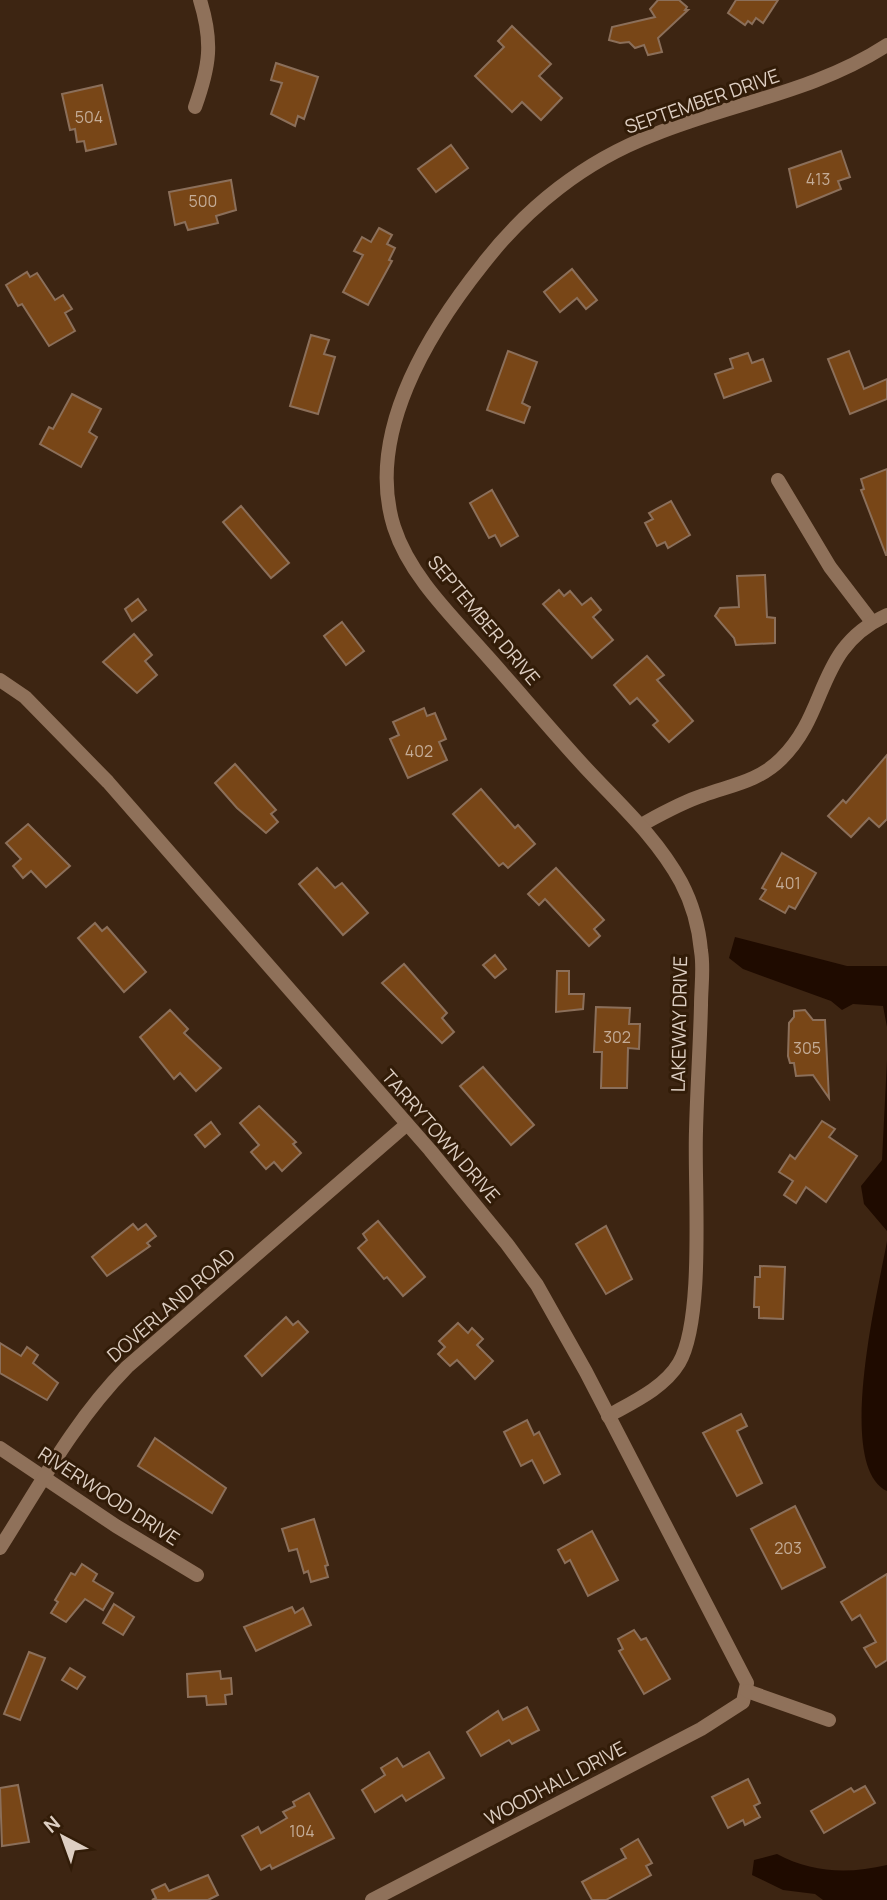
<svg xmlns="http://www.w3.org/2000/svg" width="887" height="1900" font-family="Manrope,sans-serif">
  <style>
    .water { fill: #1f0b00 }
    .building { fill: #784617; stroke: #8b6f5a; stroke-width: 2 }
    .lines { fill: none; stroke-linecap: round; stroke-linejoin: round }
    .minor { stroke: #8f715a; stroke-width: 14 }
    .labels { text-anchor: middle; stroke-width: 6; stroke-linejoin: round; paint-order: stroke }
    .number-label { font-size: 16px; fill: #c4ac97 }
    .street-label { font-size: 19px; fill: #ddcec2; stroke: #321c08 }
  </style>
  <rect width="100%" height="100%" fill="#3d2512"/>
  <g class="water">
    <polygon points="735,937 847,966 887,966 887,1027 883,1006 853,1004 842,1010 831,1001 743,969 729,958"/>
    <polygon points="887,1060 887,1231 864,1204 861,1186 882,1160"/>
    <path d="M887 1241V1491C834 1466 879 1288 887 1241Z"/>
    <path d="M777 1854C812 1873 849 1874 887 1865V1900H823L815 1894 783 1890 752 1875 754 1860Z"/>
  </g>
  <g class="building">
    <polygon points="658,0 679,0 687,7 685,10 688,10 658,38 662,52 648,55 644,45 635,48 629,42 620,43 609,40 612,27 655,17 650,9"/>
    <polygon points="736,0 778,0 763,23 756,18 752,24 748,21 745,25 728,13"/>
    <polygon points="512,26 551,64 539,76 562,98 541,120 522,102 512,112 475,76 504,47 498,41"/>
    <polygon points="276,63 318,77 304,119 298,116 295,126 271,114 282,83 271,80"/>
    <polygon points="102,85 116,144 86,151 84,141 77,142 75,129 70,130 62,94"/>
    <polygon points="451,145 468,168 436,192 418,169"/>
    <polygon points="841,151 850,177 838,181 841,189 797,207 789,169"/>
    <polygon points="231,180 236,210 216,216 218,223 188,230 185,222 175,225 169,192"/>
    <polygon points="379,228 392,235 387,244 395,248 389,260 392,261 368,305 343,292 363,255 354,251 362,237 371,242"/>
    <polygon points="572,269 597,300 586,309 577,298 560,312 544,292"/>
    <polygon points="27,272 30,277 37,273 55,300 63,295 72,309 65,313 75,331 49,346 22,304 18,306 6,285"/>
    <polygon points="311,335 329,340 324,354 335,357 318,414 290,406"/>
    <polygon points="508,351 537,362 522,403 530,407 524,423 487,410"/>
    <polygon points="849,351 864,389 887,379 887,399 850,414 828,359"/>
    <polygon points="748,353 752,363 763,359 771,381 724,398 715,374 733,368 730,359"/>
    <polygon points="72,394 101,409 89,432 97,437 81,467 40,444 49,427 53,429"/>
    <polygon points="887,469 887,555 886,555 861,490 864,489 861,479"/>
    <polygon points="492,490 518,536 501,546 495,535 489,538 470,503"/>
    <polygon points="671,501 690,535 668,548 665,542 657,546 645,523 653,519 649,513"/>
    <polygon points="241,506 289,563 271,578 223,522"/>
    <polygon points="765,575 767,617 775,618 775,643 736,645 734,638 715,616 720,608 739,607 737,576"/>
    <polygon points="559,590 564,596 570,591 582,605 591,598 601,610 593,617 613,640 592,658 543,604"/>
    <polygon points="138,599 146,610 132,621 125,609"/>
    <polygon points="342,622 364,651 346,665 324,636"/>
    <polygon points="134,634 152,655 145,661 157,675 137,693 103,662"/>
    <polygon points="647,656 664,675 657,680 693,721 669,742 653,725 658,721 637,698 630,704 614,685"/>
    <polygon points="424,708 427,716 435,713 446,739 439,742 447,760 408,778 390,739 399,735 393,722"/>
    <polygon points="887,755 887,819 879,827 869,818 851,837 828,816 843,800 846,803"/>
    <polygon points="235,764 276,810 271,814 278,822 266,833 237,808 215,783"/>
    <polygon points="481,789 515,828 518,825 535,844 508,868 503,863 499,866 453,814"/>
    <polygon points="28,824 70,866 46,887 31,871 23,878 13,866 21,859 6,843"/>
    <polygon points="782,853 816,873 795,909 789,906 785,913 760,899 766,890 762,888"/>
    <polygon points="317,868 335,888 342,883 368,913 343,935 299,884"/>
    <polygon points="556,868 604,920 594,929 600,936 589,946 545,899 539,905 528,894"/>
    <polygon points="95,923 102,931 107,927 146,972 124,992 78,938"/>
    <polygon points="495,955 506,969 495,978 483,965"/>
    <polygon points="404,964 447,1013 442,1018 454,1032 442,1043 382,983"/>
    <polygon points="557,971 569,971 569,994 584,994 583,1009 556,1012"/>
    <polygon points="596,1007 630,1008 629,1024 640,1024 639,1049 628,1048 627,1088 601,1088 602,1052 594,1052"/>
    <polygon points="170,1010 188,1029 184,1033 221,1068 196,1091 180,1073 174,1079 140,1037"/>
    <polygon points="805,1010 813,1020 825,1020 829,1098 813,1075 796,1076 794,1063 790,1063 788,1056 789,1023 794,1017 794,1011"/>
    <polygon points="483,1067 534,1125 511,1145 460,1086"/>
    <polygon points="259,1106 296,1142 293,1144 301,1153 282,1171 274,1162 266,1169 251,1152 259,1145 240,1123"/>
    <polygon points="822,1121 835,1129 829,1137 857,1156 826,1202 806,1187 796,1203 784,1195 793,1181 779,1172 790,1155 795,1159"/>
    <polygon points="211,1122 220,1134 205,1147 195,1135"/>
    <polygon points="378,1221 425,1277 403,1296 387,1277 384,1279 358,1248 367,1240 363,1234"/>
    <polygon points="133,1224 138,1230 146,1224 156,1236 147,1243 150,1246 107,1276 92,1257"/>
    <polygon points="606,1226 632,1279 606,1294 576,1244"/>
    <polygon points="760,1266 785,1267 783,1319 759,1318 759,1307 754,1307 755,1277 760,1277"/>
    <polygon points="286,1317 293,1325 298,1321 308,1332 262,1376 245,1356"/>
    <polygon points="458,1323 468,1333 472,1328 483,1339 477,1345 493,1361 475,1379 457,1360 450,1366 438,1354 445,1347 439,1341"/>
    <polygon points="0,1343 21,1356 27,1347 38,1355 33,1363 58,1383 47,1400 0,1373"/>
    <polygon points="741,1414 747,1426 737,1431 762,1483 737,1496 703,1433"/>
    <polygon points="527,1420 534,1435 539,1432 560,1474 544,1483 532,1460 521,1466 504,1432"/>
    <polygon points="155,1438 226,1488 212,1513 138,1466"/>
    <polygon points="795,1506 825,1567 782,1589 751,1529"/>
    <polygon points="314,1519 328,1565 325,1566 328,1577 311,1582 308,1571 304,1573 297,1549 289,1551 282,1529"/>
    <polygon points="592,1531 618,1580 588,1596 570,1560 565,1563 558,1550"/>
    <polygon points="82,1564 97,1574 93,1581 113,1593 103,1610 85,1599 66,1622 51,1613 58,1602 55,1600 71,1573 75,1575"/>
    <polygon points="887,1574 887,1660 876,1667 864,1648 876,1642 860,1615 852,1620 841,1602"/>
    <polygon points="114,1604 134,1617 123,1635 103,1623"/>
    <polygon points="292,1607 295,1613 303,1608 311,1625 256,1651 244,1627"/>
    <polygon points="634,1630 641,1640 646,1638 670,1679 644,1694 619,1651 623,1649 618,1639"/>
    <polygon points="29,1652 45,1658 20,1720 4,1714"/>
    <polygon points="70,1668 85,1677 77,1689 62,1680"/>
    <polygon points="220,1671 221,1679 231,1678 232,1694 225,1695 226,1704 207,1705 206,1696 188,1697 187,1674"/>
    <polygon points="527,1707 539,1730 512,1744 509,1740 481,1756 467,1732 498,1711 503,1720"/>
    <polygon points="429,1752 444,1778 406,1801 402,1795 375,1812 362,1790 385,1775 381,1768 397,1758 403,1767"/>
    <polygon points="748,1779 760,1803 754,1806 760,1817 745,1825 743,1820 728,1828 712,1797"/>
    <polygon points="18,1785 29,1842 2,1846 0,1788"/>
    <polygon points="865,1786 875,1803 824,1833 811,1811 851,1788 854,1792"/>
    <polygon points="309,1793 334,1838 272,1869 270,1865 261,1870 242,1836 258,1827 261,1833 287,1818 283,1812 295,1806 293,1802"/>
    <polygon points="638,1839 652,1863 646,1866 651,1875 606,1900 592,1900 582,1882 626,1858 621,1849"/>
    <polygon points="208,1875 218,1895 208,1900 152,1900 156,1898 152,1890 165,1884 169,1891"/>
  </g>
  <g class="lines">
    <g class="minor">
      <path d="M195 107C210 65 213 42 200 0"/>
      <polyline points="778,480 830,567 872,622"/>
      <polyline points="0,680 25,697 108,782 430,1150 507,1244 537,1285 586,1372 747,1683 743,1702 701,1729 372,1900"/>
      <path d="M641 825C661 814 682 802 704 795 732 785 759 781 781 759 830 711 815 648 887 615"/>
      <path d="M608 1416C633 1402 664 1388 679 1363 705 1318 694 1186 696 1131 697 1089 700 1047 701 1005 701 987 704 968 701 951 699 928 692 903 681 882 656 836 618 803 583 765 551 730 520 693 488 657 454 618 410 577 394 527 365 435 428 333 483 264 527 207 585 161 653 135 731 103 815 92 887 45"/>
      <polyline points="0,1448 116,1526 197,1575"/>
      <path d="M0 1548C40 1485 74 1421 127 1367L406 1125"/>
      <polyline points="747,1691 829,1720"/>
    </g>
  </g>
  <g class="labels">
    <g class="number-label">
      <text x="89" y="123">504</text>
      <text x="818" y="185">413</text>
      <text x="203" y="207">500</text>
      <text x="419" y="757">402</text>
      <text x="788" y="889">401</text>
      <text x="617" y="1043">302</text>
      <text x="807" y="1054">305</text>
      <text x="788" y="1554">203</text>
      <text x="302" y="1837">104</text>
    </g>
    <g class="street-label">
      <text transform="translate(702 101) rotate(-19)" y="7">SEPTEMBER DRIVE</text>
      <text transform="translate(484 620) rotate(50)" y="7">SEPTEMBER DRIVE</text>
      <text transform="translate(679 1024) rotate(-89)" y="7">LAKEWAY DRIVE</text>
      <text transform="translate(441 1136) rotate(49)" y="7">TARRYTOWN DRIVE</text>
      <text transform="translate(171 1305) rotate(-41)" y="7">DOVERLAND ROAD</text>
      <text transform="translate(109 1496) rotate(33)" y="7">RIVERWOOD DRIVE</text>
      <text transform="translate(555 1783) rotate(-28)" y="7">WOODHALL DRIVE</text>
    </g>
  </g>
  <g transform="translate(63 1837) rotate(319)" stroke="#321c08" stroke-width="5" paint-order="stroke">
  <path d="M0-5L12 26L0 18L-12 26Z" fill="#ddcec2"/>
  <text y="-10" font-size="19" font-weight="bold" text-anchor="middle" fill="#ddcec2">N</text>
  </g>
</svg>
